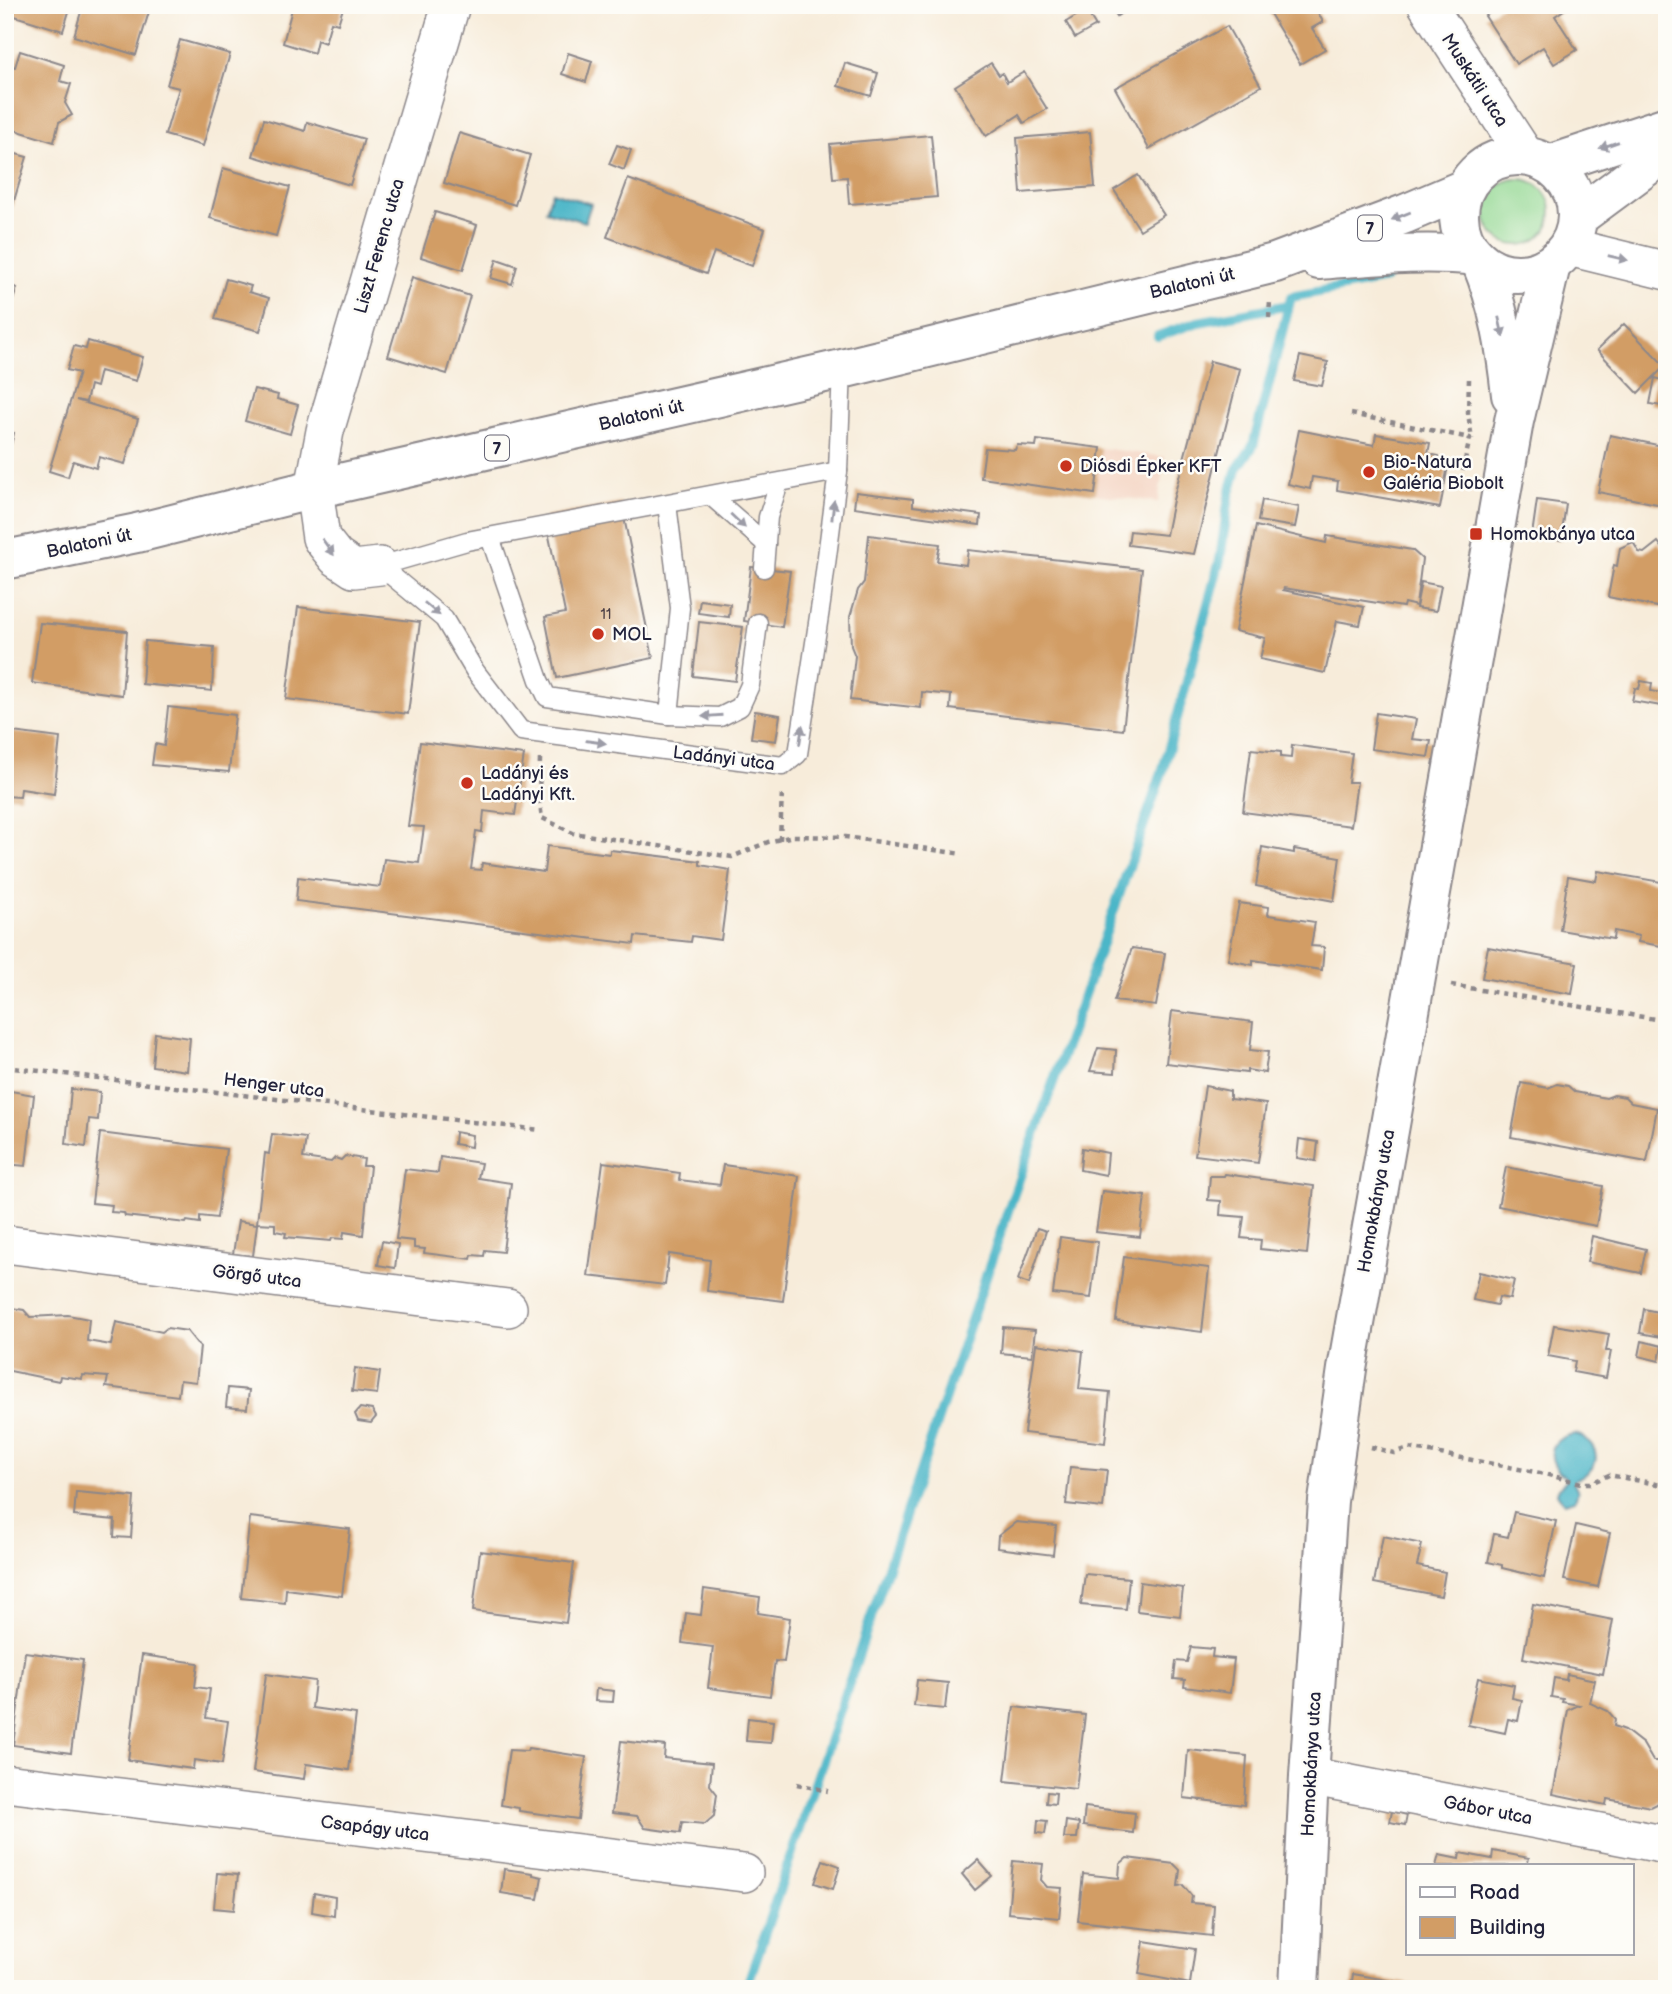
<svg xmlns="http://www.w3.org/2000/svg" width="1672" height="1994" font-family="'Balsamiq Sans',sans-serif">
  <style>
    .built { fill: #f4d3c1 }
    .green { fill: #91d791; stroke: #5a7c66; stroke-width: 2 }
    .water { fill: #4bb6c8; stroke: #366c82; stroke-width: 2 }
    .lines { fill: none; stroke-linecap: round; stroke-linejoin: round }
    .stream { stroke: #4bb6c8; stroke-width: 10 }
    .building { fill: #d29d65 }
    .lane-casing { stroke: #8c878a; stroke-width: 21 }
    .street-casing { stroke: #8c878a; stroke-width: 40 }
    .secondary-casing { stroke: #8c878a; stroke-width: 42 }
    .primary-casing { stroke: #8c878a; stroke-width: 42 }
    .path { stroke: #8c878a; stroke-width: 4.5; stroke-dasharray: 5 5; stroke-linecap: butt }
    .lane { stroke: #fff; stroke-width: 18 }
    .street { stroke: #fff; stroke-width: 37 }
    .secondary { stroke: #fff; stroke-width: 38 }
    .primary { stroke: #fff; stroke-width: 38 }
    .oneway { fill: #9c9ca7 }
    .poi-dot { fill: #c8321e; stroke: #fdfcf7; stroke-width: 2.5 }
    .labels { text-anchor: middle; stroke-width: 5; stroke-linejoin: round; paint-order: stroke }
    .number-label { font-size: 14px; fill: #4e4146 }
    .shield { fill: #fdfcf7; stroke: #646373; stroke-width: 2 }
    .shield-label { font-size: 16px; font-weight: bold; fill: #22223b }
    .street-label { font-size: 18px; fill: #22223b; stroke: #fdfcf7 }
    .poi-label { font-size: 18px; fill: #22223b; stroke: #fdfcf7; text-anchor: start }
  </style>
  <rect width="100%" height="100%" fill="#fdfcf7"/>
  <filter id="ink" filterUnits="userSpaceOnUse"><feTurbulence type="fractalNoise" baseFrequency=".0143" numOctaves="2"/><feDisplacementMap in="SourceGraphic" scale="14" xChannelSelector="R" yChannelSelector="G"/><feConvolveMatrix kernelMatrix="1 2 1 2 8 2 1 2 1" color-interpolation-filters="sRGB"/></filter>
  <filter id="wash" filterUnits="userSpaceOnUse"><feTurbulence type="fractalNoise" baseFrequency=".00686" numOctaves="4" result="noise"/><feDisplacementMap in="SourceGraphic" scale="28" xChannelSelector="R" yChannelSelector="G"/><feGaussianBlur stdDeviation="1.57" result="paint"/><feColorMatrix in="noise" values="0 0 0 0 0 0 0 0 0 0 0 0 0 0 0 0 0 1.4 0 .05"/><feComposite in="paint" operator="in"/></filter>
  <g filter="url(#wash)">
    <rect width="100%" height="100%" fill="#f7ecda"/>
    <polygon class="built" points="1101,448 1165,457 1158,502 1095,494"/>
    <circle class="green" cx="1518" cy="212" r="33"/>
    <g class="water">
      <polygon points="552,192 591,204 585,222 546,211"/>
      <path d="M1576 1434C1602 1444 1603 1470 1575 1479L1574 1483 1578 1491 1575 1500 1564 1503 1557 1493 1558 1489 1565 1482V1477C1544 1460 1548 1437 1576 1434Z"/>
    </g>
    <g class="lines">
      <g class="stream">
        <polyline points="1158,336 1198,322 1289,305"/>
        <polyline points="746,1989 1010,1205 1162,773 1220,560 1229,496 1237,469 1253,446 1291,297 1385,279"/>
      </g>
    </g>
    <g id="blocks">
      <g class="building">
        <polygon points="5,5 71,5 63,31 5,13"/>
        <polygon points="83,5 151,5 136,55 74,36"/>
        <polygon points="293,5 344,5 338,24 331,22 325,43 317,40 314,53 283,43"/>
        <polygon points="1110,5 1134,5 1117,16"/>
        <polygon points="1268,5 1300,5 1301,8 1314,5 1323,22 1312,28 1325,49 1300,64 1266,7"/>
        <polygon points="1502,5 1571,5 1555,16 1577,50 1554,64 1543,47 1516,64 1485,16"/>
        <polygon points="1086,10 1096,26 1075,38 1066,22"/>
        <polygon points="1227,26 1261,86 1149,149 1115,88"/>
        <polygon points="180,40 230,54 203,146 165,135 179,88 167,85"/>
        <polygon points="20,51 64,65 60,81 71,84 65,103 72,115 59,122 54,142 5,127 5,64 15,67"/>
        <polygon points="568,53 592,61 586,82 562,74"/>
        <polygon points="845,63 878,73 871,96 838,86"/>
        <polygon points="991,63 999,75 1002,73 1007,82 1024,72 1047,109 1024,123 1019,115 986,136 955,86"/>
        <polygon points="264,119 305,131 307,122 364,139 350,185 253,156"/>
        <polygon points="1090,132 1095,187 1021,193 1017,138"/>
        <polygon points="459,133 530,155 515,205 444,183"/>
        <polygon points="931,135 937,197 849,204 847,177 833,178 830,144"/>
        <polygon points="617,145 631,150 624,170 609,164"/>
        <polygon points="5,151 27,157 8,221 5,220"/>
        <polygon points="223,168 290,187 276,236 210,218"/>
        <polygon points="1138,175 1164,215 1140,230 1114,190"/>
        <polygon points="628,179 765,229 752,266 714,252 706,274 607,237"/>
        <polygon points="435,212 477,225 463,270 421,257"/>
        <polygon points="497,259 517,266 512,284 491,278"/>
        <polygon points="412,277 470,296 447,374 388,356"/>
        <polygon points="226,279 251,286 249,292 269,298 260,331 215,319"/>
        <polygon points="5,284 17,288 6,322 5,322"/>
        <polygon points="1624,324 1665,366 1638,393 1597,350"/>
        <polygon points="88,341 143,357 136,381 100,371 96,387 90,385 86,402 76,400 138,419 125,464 99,457 96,468 73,461 68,477 49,471 79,373 67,370 74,346 86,349"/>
        <polygon points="1300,356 1328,362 1322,386 1294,381"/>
        <polygon points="1210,361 1240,369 1194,554 1128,545 1130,531 1166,535 1173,500"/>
        <polygon points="1655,378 1667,381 1667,407 1650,404"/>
        <polygon points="254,389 278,395 277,399 298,405 290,434 245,421"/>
        <polygon points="5,430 14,433 9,453 5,452"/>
        <polygon points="1299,430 1374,445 1376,434 1430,443 1428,454 1439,456 1438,465 1448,466 1440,508 1337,490 1338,481 1312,477 1310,489 1288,484"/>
        <polygon points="1610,435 1667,447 1667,506 1598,492"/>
        <polygon points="1037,440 1101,448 1095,494 981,478 985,448 1015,450 1017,445 1036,446"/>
        <polygon points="856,492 913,499 913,506 981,515 980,525 854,507"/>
        <polygon points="1262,500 1299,507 1295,527 1258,521"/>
        <polygon points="1537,500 1566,504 1561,540 1532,535"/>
        <polygon points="621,503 653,658 557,678 545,617 565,613 545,517"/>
        <polygon points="1256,526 1326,543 1327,536 1412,550 1422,559 1416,606 1404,603 1403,607 1284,588 1283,590 1364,607 1360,625 1337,621 1325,673 1260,659 1265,638 1235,631"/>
        <polygon points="869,535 940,544 937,561 966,565 968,550 1142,569 1123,730 950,709 951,695 922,692 921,708 850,700 855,656 851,646 850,617 858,590 864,582"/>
        <polygon points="1633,542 1639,552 1644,553 1658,542 1667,554 1667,609 1608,597 1614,565 1617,566 1620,548"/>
        <polygon points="751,567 790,571 782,627 744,621"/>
        <polygon points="1421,582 1441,586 1436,611 1416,608"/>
        <polygon points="700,600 730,604 729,617 698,613"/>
        <polygon points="298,607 420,622 408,714 286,699"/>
        <polygon points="699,622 743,627 735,681 693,676"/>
        <polygon points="40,623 127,631 122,695 32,683"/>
        <polygon points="145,641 214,647 212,691 142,684"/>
        <polygon points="1641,681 1652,683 1651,691 1667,694 1667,707 1632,701 1635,688 1639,689"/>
        <polygon points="168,707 235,715 229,772 152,765 155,744 164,746"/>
        <polygon points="755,711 780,715 776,741 751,738"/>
        <polygon points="1376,713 1416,719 1412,739 1431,741 1428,757 1371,749"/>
        <polygon points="5,731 60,738 54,794 21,789 20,797 5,796"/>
        <polygon points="420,742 524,755 515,815 484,811 482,832 476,831 471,869 481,870 482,863 544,872 547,846 610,854 610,850 700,861 700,865 730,870 721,940 692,936 691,942 635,936 634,944 296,901 298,877 380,887 384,859 419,863 424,827 408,826"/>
        <polygon points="1292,745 1352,753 1348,782 1357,782 1351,826 1243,812 1251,749 1281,752 1281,757 1291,758"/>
        <polygon points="1262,847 1294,853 1294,849 1340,857 1334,901 1256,886"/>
        <polygon points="1598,871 1667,883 1667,947 1638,942 1639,936 1614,931 1613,939 1560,930 1568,876 1596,881"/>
        <polygon points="1239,903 1269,907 1268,915 1315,922 1311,946 1324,947 1322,970 1253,960 1253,965 1228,960"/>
        <polygon points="1488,947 1577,963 1572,994 1482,978"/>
        <polygon points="1132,948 1165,953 1156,1006 1114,1001"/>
        <polygon points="1172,1011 1253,1022 1250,1050 1268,1052 1265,1073 1247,1070 1247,1073 1166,1063"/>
        <polygon points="155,1033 190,1038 187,1071 152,1066"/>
        <polygon points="1098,1048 1116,1050 1115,1073 1090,1071"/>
        <polygon points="1521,1083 1548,1088 1557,1084 1568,1086 1575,1092 1606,1098 1614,1095 1625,1097 1631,1103 1657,1108 1647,1162 1511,1137"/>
        <polygon points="1205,1086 1230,1091 1230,1099 1266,1104 1258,1163 1195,1155"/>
        <polygon points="71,1089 100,1092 98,1120 89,1119 86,1147 66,1144"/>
        <polygon points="5,1090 34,1095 26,1166 5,1164"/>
        <polygon points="455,1132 472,1135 471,1147 454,1144"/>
        <polygon points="100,1133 226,1149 217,1218 200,1216 200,1223 187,1221 186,1223 125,1216 124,1213 111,1212 112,1205 92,1203"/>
        <polygon points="272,1134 306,1138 303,1158 331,1162 335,1158 341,1160 345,1156 364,1159 363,1166 370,1166 363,1235 344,1232 343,1239 332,1238 331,1241 285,1237 286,1233 275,1231 275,1224 257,1223 265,1153 269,1154"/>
        <polygon points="1299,1139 1318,1142 1316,1161 1297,1158"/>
        <polygon points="1082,1148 1108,1153 1106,1175 1080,1170"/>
        <polygon points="440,1157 481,1163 478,1178 511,1183 503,1252 485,1250 484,1256 472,1255 471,1259 424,1253 425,1249 414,1248 414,1241 396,1239 405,1169 438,1173"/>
        <polygon points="603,1162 680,1173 679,1180 720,1185 723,1165 799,1176 783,1301 707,1291 710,1260 669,1254 665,1285 588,1276"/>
        <polygon points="1506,1167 1603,1186 1596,1226 1498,1206"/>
        <polygon points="1225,1174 1314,1186 1307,1254 1260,1249 1261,1240 1241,1238 1244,1217 1220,1215 1221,1201 1208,1200 1210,1176 1224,1176"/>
        <polygon points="1102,1191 1145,1196 1140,1237 1096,1232"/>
        <polygon points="238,1221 257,1224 253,1256 233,1254"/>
        <polygon points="1037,1228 1046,1231 1029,1284 1018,1280"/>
        <polygon points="1592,1236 1646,1249 1641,1273 1587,1262"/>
        <polygon points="1060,1237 1098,1242 1091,1298 1053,1294"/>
        <polygon points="382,1241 398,1244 395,1268 378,1265"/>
        <polygon points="1124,1257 1209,1268 1202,1332 1116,1321"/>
        <polygon points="1479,1272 1514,1280 1510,1299 1499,1297 1497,1305 1473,1300"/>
        <polygon points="5,1307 24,1310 30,1317 68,1315 89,1319 87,1341 111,1345 116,1322 162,1332 167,1328 187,1331 200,1347 196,1382 180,1380 178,1396 106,1387 108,1377 83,1375 82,1379 60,1376 59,1381 5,1370"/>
        <polygon points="1644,1309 1667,1314 1667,1338 1640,1333"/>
        <polygon points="1554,1325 1609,1334 1606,1351 1611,1351 1606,1378 1573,1372 1575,1361 1548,1356"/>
        <polygon points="1003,1327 1035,1330 1032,1356 1001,1353"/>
        <polygon points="1642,1341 1662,1346 1659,1361 1639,1356"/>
        <polygon points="1036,1344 1083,1351 1079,1389 1110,1392 1105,1443 1024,1433"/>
        <polygon points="355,1368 380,1372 377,1394 352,1391"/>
        <polygon points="228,1388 249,1390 247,1409 226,1407"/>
        <polygon points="360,1408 372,1410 376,1417 371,1423 358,1421 355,1414"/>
        <polygon points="1070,1467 1107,1470 1103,1508 1066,1504"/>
        <polygon points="76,1492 134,1497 131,1538 114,1537 115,1520 74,1516"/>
        <polygon points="1514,1512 1556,1521 1544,1578 1502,1568 1502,1565 1488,1562 1494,1534 1508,1537"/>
        <polygon points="250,1517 350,1529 342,1596 286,1589 285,1603 241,1598"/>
        <polygon points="1016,1522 1056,1526 1053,1555 997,1548 998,1536"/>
        <polygon points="1576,1525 1610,1533 1598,1587 1564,1580"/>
        <polygon points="1383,1536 1422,1544 1417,1566 1445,1572 1441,1596 1374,1583"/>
        <polygon points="480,1551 574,1563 566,1623 473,1611"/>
        <polygon points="1085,1574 1129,1578 1126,1609 1081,1605"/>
        <polygon points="1140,1582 1183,1588 1180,1616 1137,1611"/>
        <polygon points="704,1589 760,1597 758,1613 790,1618 784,1662 775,1661 770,1696 708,1688 713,1647 682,1643 686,1613 701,1615"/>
        <polygon points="1533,1604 1613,1620 1603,1674 1523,1658"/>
        <polygon points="1191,1647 1213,1649 1212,1657 1234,1659 1230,1693 1184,1687 1185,1680 1174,1679 1176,1661 1187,1662"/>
        <polygon points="25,1652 83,1660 71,1753 13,1745"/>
        <polygon points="142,1655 198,1663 195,1687 210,1689 206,1718 228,1721 222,1764 194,1760 193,1769 128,1760"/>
        <polygon points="266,1674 315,1681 312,1708 356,1714 349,1770 306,1764 304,1779 253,1772"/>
        <polygon points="1567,1674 1595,1680 1590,1703 1608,1711 1615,1719 1614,1726 1625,1730 1643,1744 1653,1761 1662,1761 1667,1771 1667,1789 1657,1804 1651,1807 1607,1799 1606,1805 1553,1794 1568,1710 1579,1705 1562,1702 1563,1699 1551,1697 1554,1678 1566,1680"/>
        <polygon points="1478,1678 1514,1685 1512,1698 1522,1700 1518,1721 1508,1719 1505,1733 1468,1725"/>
        <polygon points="917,1680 948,1683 945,1709 914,1706"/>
        <polygon points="596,1689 614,1691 613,1702 595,1701"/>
        <polygon points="1014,1707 1085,1715 1076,1789 1005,1781"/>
        <polygon points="748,1718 773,1721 771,1743 746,1741"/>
        <polygon points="621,1741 665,1746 664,1758 712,1763 710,1785 717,1794 714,1816 705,1824 682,1822 680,1833 645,1828 637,1816 612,1813"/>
        <polygon points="528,1748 586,1757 578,1819 519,1811 519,1808 501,1805 509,1750 527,1751"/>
        <polygon points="1188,1750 1247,1756 1244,1805 1184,1798"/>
        <polygon points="1047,1792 1056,1793 1055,1804 1046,1803"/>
        <polygon points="1085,1807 1135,1813 1133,1833 1083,1826"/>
        <polygon points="1392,1811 1407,1815 1405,1825 1390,1822"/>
        <polygon points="1038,1820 1047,1821 1045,1834 1037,1833"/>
        <polygon points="1066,1821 1079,1823 1077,1838 1064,1838"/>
        <polygon points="1493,1851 1529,1858 1527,1866 1436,1866 1439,1855 1459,1859 1460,1853 1492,1859"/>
        <polygon points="1127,1858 1174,1864 1180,1870 1178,1886 1183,1885 1192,1896 1191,1903 1214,1905 1212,1936 1078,1921 1083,1874 1119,1878 1120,1864"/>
        <polygon points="823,1860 840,1866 833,1889 815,1883"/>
        <polygon points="978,1860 992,1876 975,1890 962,1874"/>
        <polygon points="1013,1861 1043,1864 1041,1880 1047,1887 1062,1888 1059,1918 1008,1913"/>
        <polygon points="504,1869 533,1873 533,1875 542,1877 538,1899 501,1893"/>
        <polygon points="217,1873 238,1875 234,1910 214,1908"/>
        <polygon points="314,1893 335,1897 334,1916 312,1912"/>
        <polygon points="1144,1941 1195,1949 1190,1984 1139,1974"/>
        <polygon points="1353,1974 1426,1987 1426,1989 1351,1989"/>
      </g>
    </g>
  </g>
  <g filter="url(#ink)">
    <use href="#blocks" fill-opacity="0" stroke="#8c878a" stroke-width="2"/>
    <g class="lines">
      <defs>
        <g id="lane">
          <polyline points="711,496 766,544"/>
          <polyline points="667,504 680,608 669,715"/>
          <polyline points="490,537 539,680 547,697 669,715 720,717 740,707 750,685 758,623"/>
          <polyline points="380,566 444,619 475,671 521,731 783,766 798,754 821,603 838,471 842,369"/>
          <polyline points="380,566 467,541 838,471"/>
          <polyline points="764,568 768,517 779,483"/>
        </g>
        <g id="street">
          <polyline points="1427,5 1525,155"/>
          <polyline points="1569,247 1667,271"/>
          <polyline points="380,566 354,569 336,557 321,538 314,489 325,431 451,5"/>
          <polyline points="5,1244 508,1308"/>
          <polyline points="1309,1776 1667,1845"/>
          <polyline points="5,1783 744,1873"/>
        </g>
        <g id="secondary">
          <path d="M1481 262C1499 305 1506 349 1511 395"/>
          <polyline points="1299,1989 1309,1776 1328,1501 1347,1369 1514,421 1551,265"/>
        </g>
        <g id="primary">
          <circle cx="1518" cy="215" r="59"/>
          <polyline points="1552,164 1667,126"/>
          <polyline points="1578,217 1667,151"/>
          <path d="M1319 260C1372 256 1423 250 1476 256"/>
          <polyline points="5,560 137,533 314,489 842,369 1275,263 1405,214 1464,189"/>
        </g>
      </defs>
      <use href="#lane" class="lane-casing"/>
      <use href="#street" class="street-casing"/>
      <use href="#secondary" class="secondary-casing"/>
      <use href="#primary" class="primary-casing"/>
      <g class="path">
        <polyline points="1269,318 1270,301"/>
        <polyline points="1469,379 1468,413 1472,439"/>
        <polyline points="1351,414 1470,438 1459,487"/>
        <polyline points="540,759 539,797 542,818 573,833 732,857 768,842 793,836 846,837 962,854"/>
        <polyline points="780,840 782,792"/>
        <polyline points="1451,985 1667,1021"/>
        <polyline points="5,1067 540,1130"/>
        <polyline points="1371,1447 1394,1453 1409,1448 1540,1473 1581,1483 1591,1483 1609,1475 1667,1486"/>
        <polyline points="797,1784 828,1791"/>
      </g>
      <use href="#lane" class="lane"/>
      <use href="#street" class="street"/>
      <use href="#secondary" class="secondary"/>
      <use href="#primary" class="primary"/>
    </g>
    <defs><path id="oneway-solid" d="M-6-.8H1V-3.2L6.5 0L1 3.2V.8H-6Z" transform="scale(1.75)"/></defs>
    <g class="oneway">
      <use href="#oneway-solid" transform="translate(1609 145) rotate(161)"/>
      <use href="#oneway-solid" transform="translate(1401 216) rotate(158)"/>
      <use href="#oneway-solid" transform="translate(1618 258) rotate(13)"/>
      <use href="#oneway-solid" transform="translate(1501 327) rotate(77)"/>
      <use href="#oneway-solid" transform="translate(833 510) rotate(-83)"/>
      <use href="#oneway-solid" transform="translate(738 521) rotate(43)"/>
      <use href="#oneway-solid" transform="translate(328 547) rotate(54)"/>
      <use href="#oneway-solid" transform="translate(432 609) rotate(40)"/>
      <use href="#oneway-solid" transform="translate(712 716) rotate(176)"/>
      <use href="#oneway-solid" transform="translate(801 735) rotate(-81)"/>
      <use href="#oneway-solid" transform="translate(596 742) rotate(8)"/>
    </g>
  </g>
  <g class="poi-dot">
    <circle cx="1066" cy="466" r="7"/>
    <circle cx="1369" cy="472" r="7"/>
    <rect x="1469" y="527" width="14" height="14" rx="3.5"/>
    <circle cx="598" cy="634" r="7"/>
    <circle cx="467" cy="783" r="7"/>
  </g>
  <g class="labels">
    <g class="number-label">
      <text x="606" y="619">11</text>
    </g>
    <g class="shield">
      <rect x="1358" y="215.5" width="24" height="25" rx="5"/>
      <rect x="485" y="435.5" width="24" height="25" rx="5"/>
    </g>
    <g class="shield-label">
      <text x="1370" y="234">7</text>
      <text x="497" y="454">7</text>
    </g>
    <g class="street-label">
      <text transform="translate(1475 80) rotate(57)" y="6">Muskátli utca</text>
      <text transform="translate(379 246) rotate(-74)" y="6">Liszt Ferenc utca</text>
      <text transform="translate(1192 283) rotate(-13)" y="6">Balatoni út</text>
      <text transform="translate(641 415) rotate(-13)" y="6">Balatoni út</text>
      <text transform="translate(89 543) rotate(-12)" y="6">Balatoni út</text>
      <text transform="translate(724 758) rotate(7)" y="6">Ladányi utca</text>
      <text transform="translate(274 1085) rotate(7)" y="6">Henger utca</text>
      <text transform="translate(1376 1201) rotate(-80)" y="6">Homokbánya utca</text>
      <text transform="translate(257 1276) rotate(7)" y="6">Görgő utca</text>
      <text transform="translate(1311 1764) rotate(-87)" y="6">Homokbánya utca</text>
      <text transform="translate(1488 1810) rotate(11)" y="6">Gábor utca</text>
      <text transform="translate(375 1828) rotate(7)" y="6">Csapágy utca</text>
    </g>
    <g class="poi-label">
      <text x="1383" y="468">Bio-Natura<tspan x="1383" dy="21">Galéria Biobolt</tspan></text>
      <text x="1080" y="472">Diósdi Épker KFT</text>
      <text x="1490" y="540">Homokbánya utca</text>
      <text x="612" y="640">MOL</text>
      <text x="481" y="779">Ladányi és<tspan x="481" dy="21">Ladányi Kft.</tspan></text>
    </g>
  </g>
  <rect width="1672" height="1994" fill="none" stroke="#fdfcf7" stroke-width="28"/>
  <rect x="1406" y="1864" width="228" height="91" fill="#fdfcf7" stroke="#a5a5ac" stroke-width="2"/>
  <rect x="1420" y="1887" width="35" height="10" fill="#ffffff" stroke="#a5a5ac" stroke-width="2"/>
  <text x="1469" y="1899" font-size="21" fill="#22223b">Road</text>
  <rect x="1420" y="1917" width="35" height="21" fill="#d29d65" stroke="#a5a5ac" stroke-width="2"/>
  <text x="1469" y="1934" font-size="21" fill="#22223b">Building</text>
</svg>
